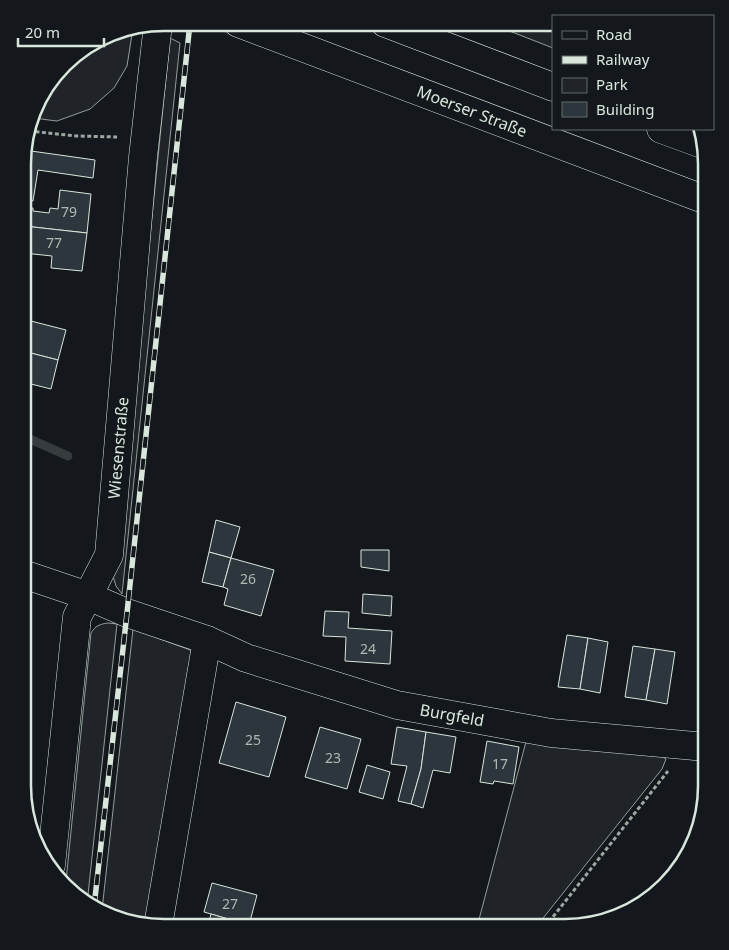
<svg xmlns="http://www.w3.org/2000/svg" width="729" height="950" font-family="'Noto Sans',sans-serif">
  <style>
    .green { fill: #202428; stroke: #939e99 }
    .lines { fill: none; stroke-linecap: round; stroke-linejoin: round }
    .stream { stroke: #363b3e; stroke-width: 9 }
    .building { fill: #2c363c; stroke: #d8e6dc }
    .minor-casing { stroke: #d8e6dc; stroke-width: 29 }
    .highway-casing { stroke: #d8e6dc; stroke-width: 29 }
    .path { stroke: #9da8a2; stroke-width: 3; stroke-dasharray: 4 2.5; stroke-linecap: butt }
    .minor { stroke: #14181c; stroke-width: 28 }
    .highway { stroke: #14181c; stroke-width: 28 }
    .rail-casing { stroke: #d8e6dc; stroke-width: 5.5 }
    .rail { stroke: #14181c; stroke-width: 4; stroke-dasharray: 11; stroke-linecap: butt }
    .labels { text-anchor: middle; stroke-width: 4; stroke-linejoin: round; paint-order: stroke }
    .number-label { font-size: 14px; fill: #adbab4 }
    .street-label { font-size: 16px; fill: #d8e6dc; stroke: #14181c }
    .rim { fill: none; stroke: #d8e6dc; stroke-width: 2.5 }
  </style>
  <rect width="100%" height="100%" fill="#14181c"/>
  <g class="green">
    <polygon points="489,23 553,24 553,48"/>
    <polygon points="133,28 127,66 114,88 90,109 57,121 33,118 41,94 71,58 119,30"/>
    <polygon points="170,38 180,43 122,594 116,586 113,576 120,536"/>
    <path d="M108 623 117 624 87 904 66 881 91 633C95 626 100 624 108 623Z"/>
    <polygon points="133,629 193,651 146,926 102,910"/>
    <polygon points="527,738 659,755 666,759 662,769 536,927 477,927"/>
  </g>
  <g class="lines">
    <polyline class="stream" points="23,436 68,456"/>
  </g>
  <g class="building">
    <polygon points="24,150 95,160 93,178 38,170 33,201 24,200"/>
    <polygon points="60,190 91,194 87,233 24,226 24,207 33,208 33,211 49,213 50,208 58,209"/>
    <polygon points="24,226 87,233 82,271 51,268 52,256 24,253"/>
    <polygon points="23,319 66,330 58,360 23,351"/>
    <polygon points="23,351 58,360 51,389 23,382"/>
    <polygon points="216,520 240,527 231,558 209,552"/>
    <polygon points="361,550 389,550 389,571 361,567"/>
    <polygon points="209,552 231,558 223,587 202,582"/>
    <polygon points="231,558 274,570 261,616 224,605 228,589 223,587"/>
    <polygon points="363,594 392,596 391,616 362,613"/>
    <polygon points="325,611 349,612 348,628 392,631 390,664 345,661 346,637 323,636"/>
    <polygon points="567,635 588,638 580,689 558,687"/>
    <polygon points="588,638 608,642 600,693 580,689"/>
    <polygon points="633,646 655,649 646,700 625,697"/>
    <polygon points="655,649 675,652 667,704 646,700"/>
    <polygon points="236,702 286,717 269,777 219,763"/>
    <polygon points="320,727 361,739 347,789 305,777"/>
    <polygon points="397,727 426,732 421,769 411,804 398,801 407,766 391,764"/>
    <polygon points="426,732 456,737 450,773 433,770 423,808 411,804 421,769"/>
    <polygon points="487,741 519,747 513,784 494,781 493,784 480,782"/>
    <polygon points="367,765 390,772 383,799 359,792"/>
    <polygon points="212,883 257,895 249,925 204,912"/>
    <polygon points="211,914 249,925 256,927 208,926"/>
  </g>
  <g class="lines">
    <defs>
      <g id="minor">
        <polyline points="23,574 88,596 127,613 207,640 246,658 397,705 551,733 706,747"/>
        <polyline points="51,865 77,617 109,555 143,157 158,24"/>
        <polyline points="158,926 207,640"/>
      </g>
      <g id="highway">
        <polyline points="238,23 706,200"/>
        <polyline points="385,23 553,87"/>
        <polyline points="661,129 702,144"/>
      </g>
    </defs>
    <use href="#minor" class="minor-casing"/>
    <use href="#highway" class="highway-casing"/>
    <g class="path">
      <polyline points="29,131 76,136 117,137"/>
      <polyline points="545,927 668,771"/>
    </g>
    <use href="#minor" class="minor"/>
    <use href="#highway" class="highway"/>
    <defs>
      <polyline id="rail" points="94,907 127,613 190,23"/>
    </defs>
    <use href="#rail" class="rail-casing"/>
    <use href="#rail" class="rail"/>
  </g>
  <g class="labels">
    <g class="number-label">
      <text x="69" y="217">79</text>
      <text x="54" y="248">77</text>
      <text x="248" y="584">26</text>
      <text x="368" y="654">24</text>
      <text x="253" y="745">25</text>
      <text x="333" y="763">23</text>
      <text x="500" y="769">17</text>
      <text x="230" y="909">27</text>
    </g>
    <g class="street-label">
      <text transform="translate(472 111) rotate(21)" y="6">Moerser Straße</text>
      <text transform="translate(118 448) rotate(-85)" y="6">Wiesenstraße</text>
      <text transform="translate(452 715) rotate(10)" y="6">Burgfeld</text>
    </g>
  </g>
  <path d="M0 0H729V950H0ZM164 31H565A133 133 0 0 1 698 164V786A133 133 0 0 1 565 919H164A133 133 0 0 1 31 786V164A133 133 0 0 1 164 31Z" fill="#14181c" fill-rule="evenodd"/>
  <path class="rim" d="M164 31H565A133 133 0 0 1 698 164V786A133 133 0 0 1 565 919H164A133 133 0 0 1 31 786V164A133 133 0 0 1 164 31Z"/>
  <rect x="552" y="15" width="162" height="115" fill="#14181c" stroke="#626a69"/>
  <rect x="562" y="31" width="25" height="8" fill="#14181c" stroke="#626a69"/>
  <text x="596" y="40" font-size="15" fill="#d8e6dc">Road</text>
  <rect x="562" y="56" width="25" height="8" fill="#d8e6dc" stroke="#626a69"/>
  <text x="596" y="65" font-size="15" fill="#d8e6dc">Railway</text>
  <rect x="562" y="78" width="25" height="15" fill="#202428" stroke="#626a69"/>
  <text x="596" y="90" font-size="15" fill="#d8e6dc">Park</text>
  <rect x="562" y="102" width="25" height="15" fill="#2c363c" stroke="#626a69"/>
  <text x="596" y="115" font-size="15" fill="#d8e6dc">Building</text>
  <path d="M18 38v8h86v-8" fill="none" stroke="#d8e6dc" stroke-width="2.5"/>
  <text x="25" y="38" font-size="15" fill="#d8e6dc" stroke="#14181c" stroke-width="4" paint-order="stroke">20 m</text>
</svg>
